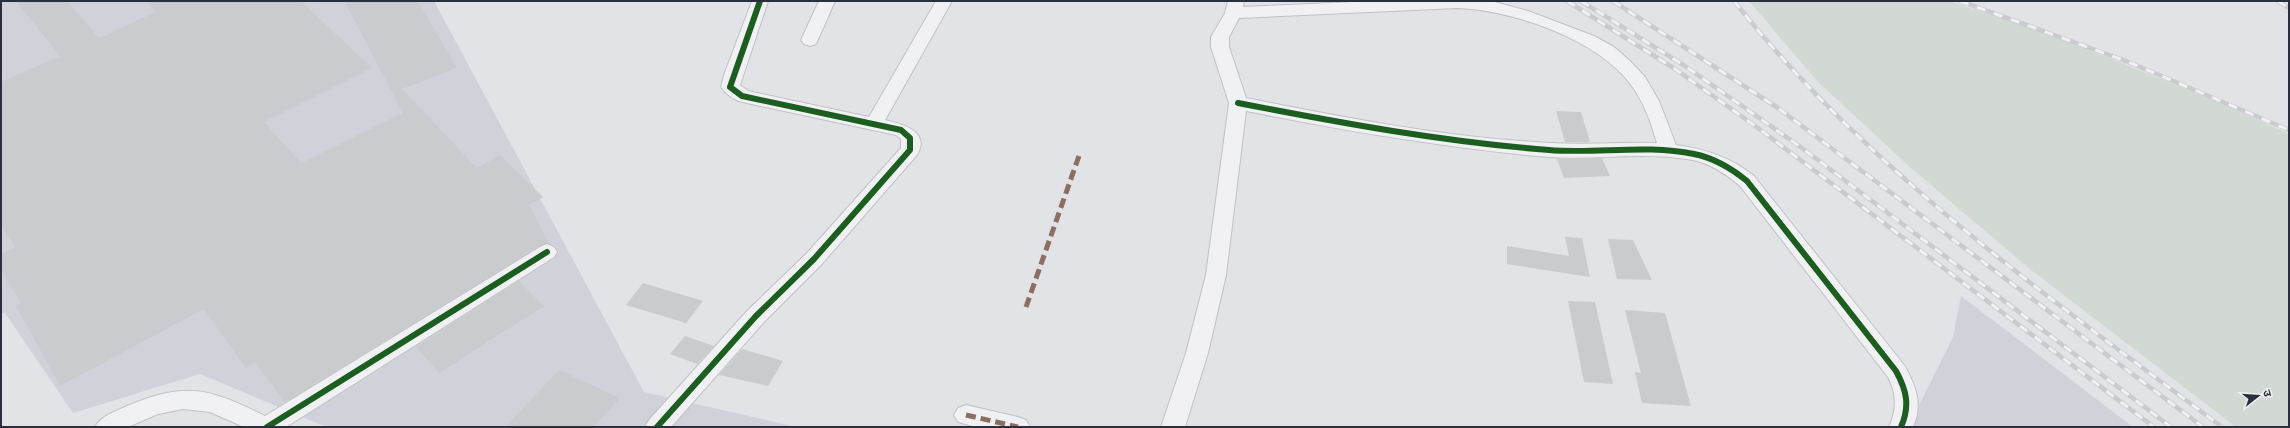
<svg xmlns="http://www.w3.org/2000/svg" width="2290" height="428" font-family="'DM Sans','Noto Sans Devanagari',sans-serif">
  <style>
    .built { fill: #d1d2d9 }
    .green { fill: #d2d9d3 }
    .building { fill: #cacbcf }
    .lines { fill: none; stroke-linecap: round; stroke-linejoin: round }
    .minor-casing { stroke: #c0c1c5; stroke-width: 2 }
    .minor { fill: #f1f1f3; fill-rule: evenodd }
    .rail-casing { stroke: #cacbce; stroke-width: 4.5 }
    .rail { stroke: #f0f1f5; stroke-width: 3; stroke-dasharray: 9; stroke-linecap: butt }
    .quiet { stroke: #8d6e63; stroke-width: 5; stroke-dasharray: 10 5; stroke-linecap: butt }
    .cycleway-casing { stroke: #f0f1f5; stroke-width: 8 }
    .cycleway { stroke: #1b5e20; stroke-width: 6 }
  </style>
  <rect width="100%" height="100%" fill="#e2e3e7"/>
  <g class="built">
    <polygon points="1,1 434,1 644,392 797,427 326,427 200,374 73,413 5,313 1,314"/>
    <polygon points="1961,296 2133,427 1908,427 1953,337"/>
  </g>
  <polygon class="green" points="1749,1 1949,1 2048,33 2225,105 2289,134 2289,427 2236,427 2031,270 1911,168 1817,81"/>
  <g class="building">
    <polygon points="16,1 67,1 99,38 156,12 146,1 301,1 372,68 264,122 301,163 403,113 344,1 418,1 457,68 402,89 477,168 500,155 543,197 529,205 549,243 539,246 285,402 255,362 246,368 204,309 60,386 16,306 21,303 1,270 1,254 15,247 1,226 1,82 60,56"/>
    <polygon points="1556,111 1581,112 1590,142 1565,142"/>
    <polygon points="1602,158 1610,176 1564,178 1557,159"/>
    <polygon points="1565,237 1582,238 1590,277 1507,264 1507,246 1569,256"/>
    <polygon points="1608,239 1633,240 1652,280 1617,279"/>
    <polygon points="519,281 544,306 439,373 416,347"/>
    <polygon points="643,283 703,301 686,323 626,305"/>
    <polygon points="1568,301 1595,302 1613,384 1584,382"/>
    <polygon points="1625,310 1665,313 1691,406 1642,403 1635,372 1641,373"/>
    <polygon points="685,336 714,346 697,364 670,354"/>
    <polygon points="742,349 783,361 768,386 719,375"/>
    <polygon points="559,370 620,398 593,427 505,427"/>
  </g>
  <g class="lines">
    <defs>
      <g id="minor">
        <path d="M752 1H768L740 85 748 91 869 117 936 1H952L885 120C902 124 931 131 917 155L821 265 764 322 671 427H645L649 420 748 310 807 253 901 148V139L896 135 742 102C734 100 726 94 721 87L724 75Z"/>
        <polygon points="819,1 835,1 816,44 810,46 804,44 801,40"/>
        <path d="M1228 1H1244L1243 7 1376 1H1491L1528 11 1594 36 1614 47 1630 61 1645 77 1659 101 1676 145C1705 149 1731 157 1754 176L1904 365C1916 386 1923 403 1913 427H1889C1897 409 1897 395 1888 377L1740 186C1726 174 1711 164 1693 160 1645 151 1596 160 1548 157 1447 148 1346 131 1246 111L1226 275 1208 353 1185 427H1161L1186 353 1206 275 1229 103 1211 47V37L1225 13ZM1458 8C1512 10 1598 39 1631 85 1644 102 1651 123 1657 143 1622 142 1586 145 1551 143 1449 138 1346 118 1246 98L1229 47V37L1239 18Z"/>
        <path d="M547 244 554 247 557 252 554 257 286 427H244L210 412 183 409 158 414 128 427H95C101 416 114 412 125 407 185 381 209 388 265 416L540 247Z"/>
        <polygon points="966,405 1018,417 1026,420 1030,427 976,427 958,422 954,415 958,408"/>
      </g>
    </defs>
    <use href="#minor" class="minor-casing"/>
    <use href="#minor" class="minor"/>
    <defs>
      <g id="rail">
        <polyline points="1567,1 1675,69 1758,128 2154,427"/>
        <polyline points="1581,1 1685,66 1802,148 2171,427"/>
        <polyline points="1613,1 1778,108 2203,427"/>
        <path d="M1734 1C1867 170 2051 299 2222 427"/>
        <polyline points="1960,1 2126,61 2289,130"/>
        <polyline points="2278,1 2289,8"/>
      </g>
    </defs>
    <use href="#rail" class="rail-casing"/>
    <use href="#rail" class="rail"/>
    <g class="quiet">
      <polyline points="1026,307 1080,153"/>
      <polyline points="966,415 1018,427"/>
    </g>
    <defs>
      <g id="cycleway">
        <path d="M1238 103C1341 123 1444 142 1549 150 1597 154 1646 144 1694 154 1714 158 1731 168 1747 181L1896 371C1907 391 1910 406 1901 427"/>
        <polyline points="267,427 547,252"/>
        <polyline points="657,427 756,316 814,259 910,150 910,138 901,130 742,96 730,87 760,1"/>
      </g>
    </defs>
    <use href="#cycleway" class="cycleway-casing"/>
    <use href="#cycleway" class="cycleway"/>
  </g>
  <rect width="2290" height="428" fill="none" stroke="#2b2f3d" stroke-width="4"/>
  <g transform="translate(2258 396) rotate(73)" stroke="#f0f1f5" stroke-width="3" paint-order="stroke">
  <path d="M0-3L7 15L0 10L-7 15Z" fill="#2b2f3d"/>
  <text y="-6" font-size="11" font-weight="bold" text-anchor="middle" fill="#2b2f3d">उ</text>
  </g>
</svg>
